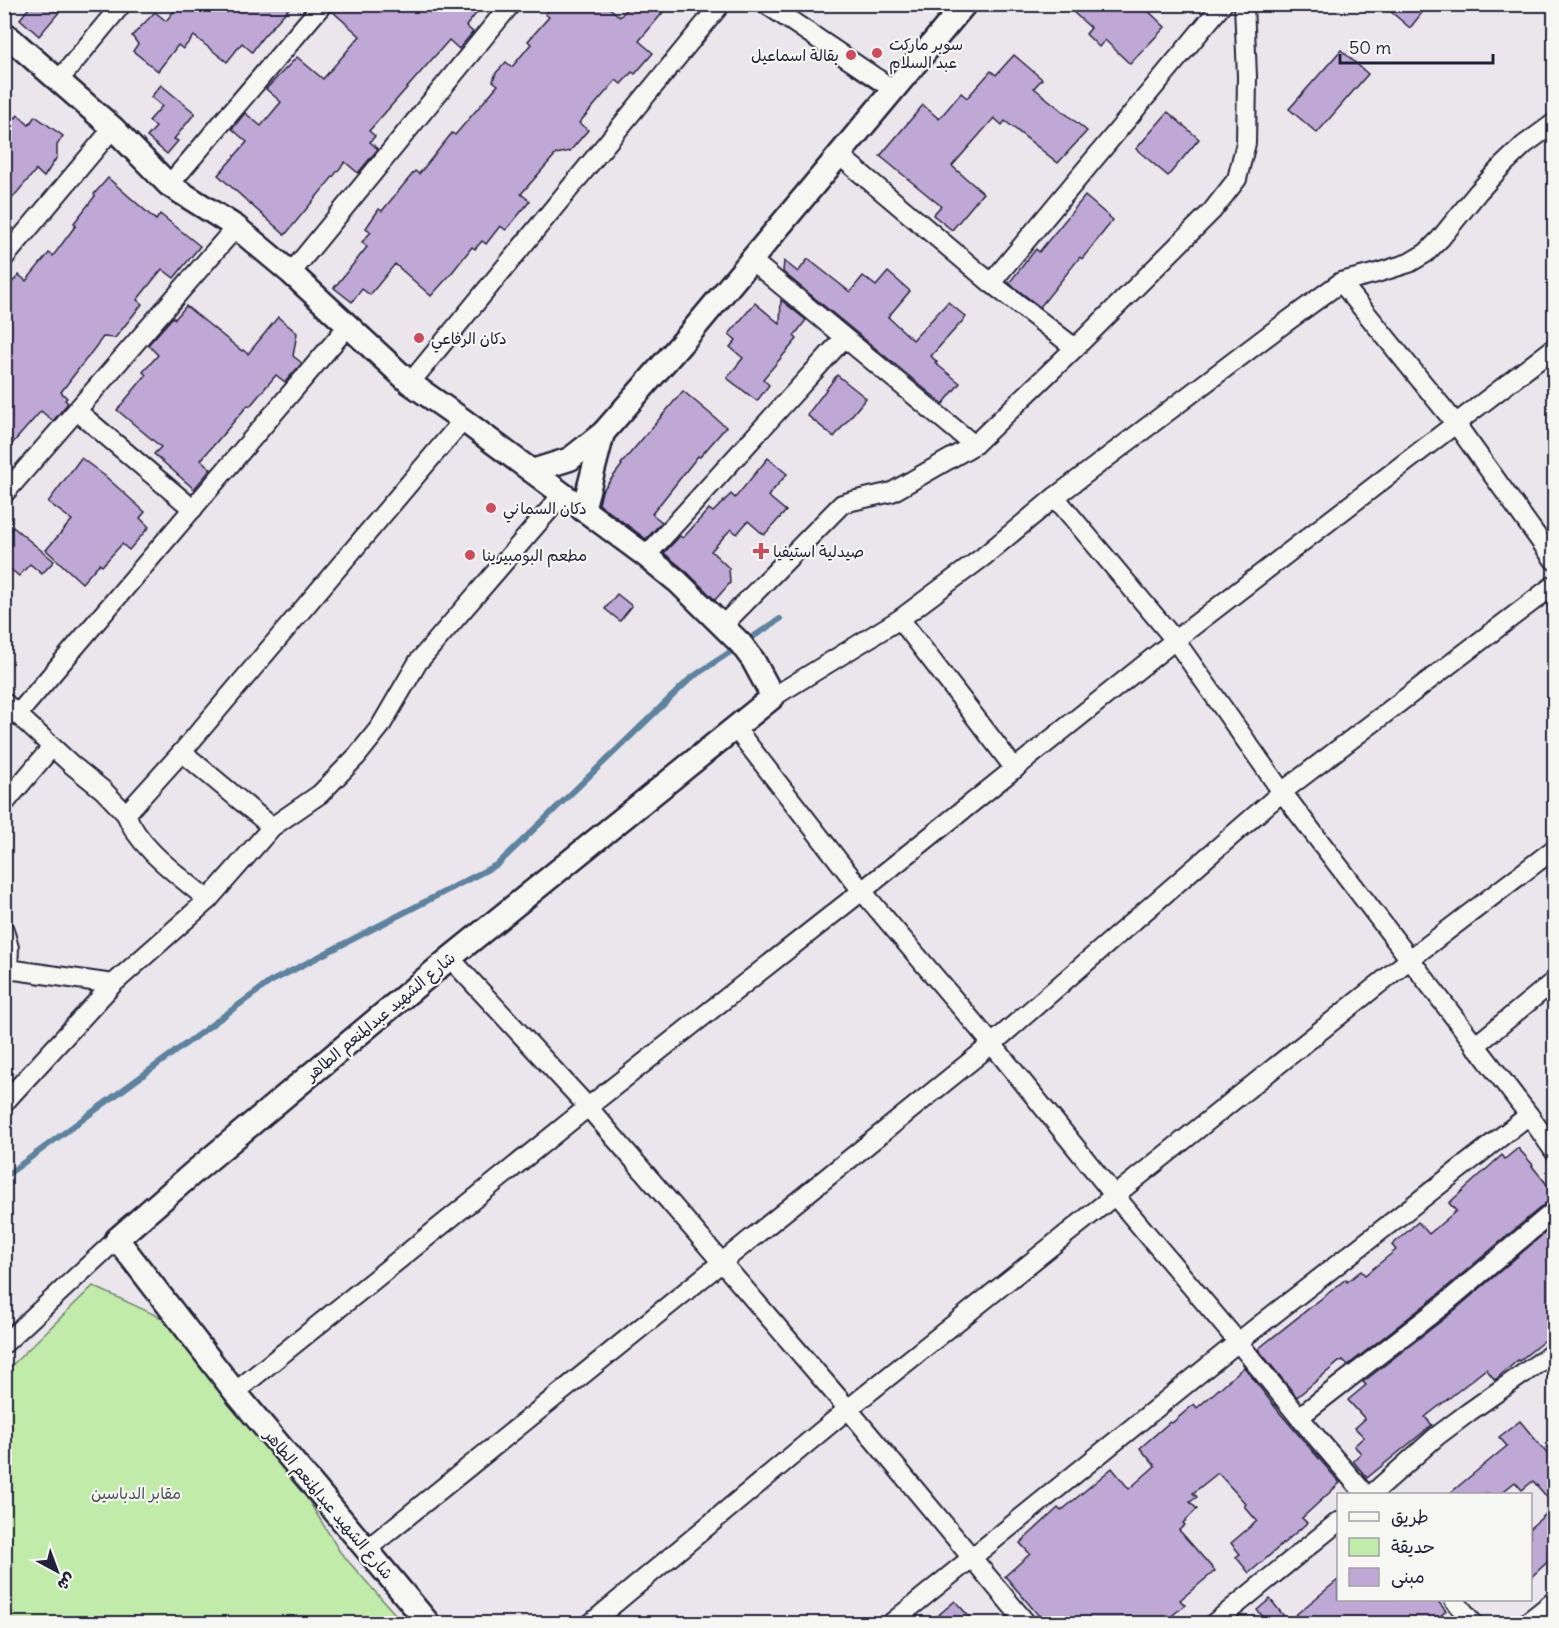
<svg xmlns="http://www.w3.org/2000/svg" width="1559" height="1628" font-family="Delius,'Playpen Sans Arabic',sans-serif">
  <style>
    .green { fill: #c1eba8; stroke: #728672; stroke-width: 1.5 }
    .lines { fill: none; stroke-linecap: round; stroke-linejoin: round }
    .stream { stroke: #5b839f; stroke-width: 6 }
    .building { fill: #c0a8d6; stroke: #22223b; stroke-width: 1.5 }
    .minor-casing { stroke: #22223b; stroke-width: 22 }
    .tertiary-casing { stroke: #22223b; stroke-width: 27 }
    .minor { stroke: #f6f6f2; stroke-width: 18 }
    .tertiary { stroke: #f6f6f2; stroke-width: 22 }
    .poi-dot { fill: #d1495b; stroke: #f6f6f2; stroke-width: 2 }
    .labels { text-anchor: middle; stroke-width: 4.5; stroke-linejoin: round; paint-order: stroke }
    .poi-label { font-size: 16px; fill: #22223b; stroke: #f6f6f2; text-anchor: start }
    .street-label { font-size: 16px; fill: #22223b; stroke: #f6f6f2 }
    .park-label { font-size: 16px; fill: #4a5456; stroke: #f6f6f2 }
  </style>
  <rect width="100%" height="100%" fill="#ebe6ec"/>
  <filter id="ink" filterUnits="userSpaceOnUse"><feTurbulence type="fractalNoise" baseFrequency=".0167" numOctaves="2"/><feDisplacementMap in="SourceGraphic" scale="12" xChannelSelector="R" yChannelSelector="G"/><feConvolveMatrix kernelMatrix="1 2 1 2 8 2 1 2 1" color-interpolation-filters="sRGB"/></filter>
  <g filter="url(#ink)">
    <polygon class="green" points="93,1286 164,1319 307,1498 340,1552 403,1623 5,1624 5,1372"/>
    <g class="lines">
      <polyline class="stream" points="4,1177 270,982 498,864 691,678 780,619"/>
    </g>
    <g class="building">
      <polygon points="32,4 66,4 39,36 20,19"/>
      <polygon points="180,4 293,4 262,38 252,52 242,43 227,62 194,36 183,49 178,45 158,71 133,51 138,44 132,36 155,12 166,21"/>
      <polygon points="334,4 484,4 466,26 473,32 459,49 449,40 369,131 375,136 370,142 378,149 358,173 345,162 285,235 218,175 247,142 232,129 245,113 261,126 281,102 266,89 297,57 323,79 360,36 332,11"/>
      <polygon points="554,4 605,4 620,17 631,4 670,4 639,41 653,53 635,74 632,72 621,84 616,80 579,123 588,130 570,151 556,154 521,194 530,201 506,230 500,226 486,244 482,241 475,249 472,247 450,275 431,296 395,264 370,295 362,289 352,302 334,288 367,247 362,242 371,232 366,228 379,209 382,211 415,171 419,174 452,133 455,135 498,85 493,81 496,73 506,62 512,67 531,44 528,41 549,17 545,14"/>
      <polygon points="1064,4 1141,4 1165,27 1130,64 1105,40 1099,47 1086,34 1091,28"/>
      <polygon points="1382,4 1429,4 1410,28"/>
      <polygon points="1341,50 1368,74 1317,133 1289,109"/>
      <polygon points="1014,55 1042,79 1034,88 1087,131 1058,163 1005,121 1002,125 994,118 952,166 983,193 952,230 933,215 941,206 880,156 923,105 939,119 961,93 967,98 991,71 996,75"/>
      <polygon points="161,85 195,113 174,139 178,141 167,154 147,137 156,127 149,121 162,106 151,97"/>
      <polygon points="4,108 16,118 18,115 29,125 35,116 63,136 57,145 57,157 44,177 36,170 4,208"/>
      <polygon points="1168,112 1199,139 1168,176 1136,149"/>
      <polygon points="108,178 156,220 160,214 200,246 174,278 162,269 137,300 142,304 115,338 103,337 61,392 67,398 65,400 68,403 53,421 41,411 4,453 4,291 19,275 26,281 49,253 53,256 76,225 74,223 95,196 94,194"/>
      <polygon points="1085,196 1113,220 1082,259 1080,257 1040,307 1009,283 1036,249 1039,252"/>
      <polygon points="808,259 850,292 863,276 876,286 888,272 910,291 888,317 913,340 948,302 966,317 931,356 937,362 935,363 960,383 943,404 783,272 784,261 798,272"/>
      <polygon points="781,300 806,320 794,336 797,339 763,379 769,385 757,401 727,378 743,358 730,347 736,340 729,334 755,303 780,324"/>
      <polygon points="186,306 242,351 243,350 248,354 278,317 297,333 293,356 302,363 285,382 276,375 250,406 248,405 201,460 211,469 194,489 154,454 161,447 117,410 146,375 143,372 158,355 148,345 173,317 175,319"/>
      <polygon points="837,375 866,398 834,437 807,415"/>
      <polygon points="683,391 726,427 700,457 698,456 652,514 662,522 646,539 599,504 602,491 622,465 621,464"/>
      <polygon points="81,458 105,476 145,512 140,518 149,527 129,550 122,544 102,566 99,564 82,583 46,550 72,520 48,502"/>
      <polygon points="768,458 787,474 768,496 786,511 764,535 748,521 737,534 731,529 711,551 729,568 730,583 715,600 687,572 664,553 680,536 683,538 709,509 713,512 731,494 735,498"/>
      <polygon points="13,527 54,561 42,574 30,564 19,576 4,564 4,537"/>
      <polygon points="617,594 632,606 620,621 605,609"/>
      <polygon points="1518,1148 1533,1165 1532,1166 1554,1193 1554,1200 1547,1202 1435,1297 1348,1365 1343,1360 1339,1362 1297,1397 1258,1349 1346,1279 1347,1282 1361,1271 1365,1275 1396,1250 1392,1245 1418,1222 1429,1234 1456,1211 1449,1203 1502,1155 1505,1159"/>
      <polygon points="1554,1225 1554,1333 1519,1361 1518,1360 1495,1380 1486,1369 1425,1417 1432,1425 1367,1478 1353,1461 1361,1453 1354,1446 1364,1437 1355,1428 1365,1419 1348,1400 1366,1385 1363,1382 1449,1315"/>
      <polygon points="1244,1367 1279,1412 1340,1483 1302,1518 1307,1523 1249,1573 1236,1557 1240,1554 1231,1543 1257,1521 1244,1506 1246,1504 1218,1473 1193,1493 1197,1497 1190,1502 1197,1509 1183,1523 1185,1525 1179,1530 1215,1571 1180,1600 1185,1605 1163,1623 1045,1623 1005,1576 1030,1554 1020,1543 1058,1508 1061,1511 1112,1468 1129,1489 1155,1466 1140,1448 1170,1422 1172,1423 1194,1404 1197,1408"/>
      <polygon points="1520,1421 1554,1462 1554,1505 1533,1481 1522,1490 1515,1482 1500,1494 1449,1494 1507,1446 1499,1437"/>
      <polygon points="1554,1507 1554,1556 1530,1578 1530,1528"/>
      <polygon points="1338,1580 1338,1599 1436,1599 1446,1611 1432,1623 1269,1623 1257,1610 1270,1599 1288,1621"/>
      <polygon points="955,1601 975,1623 929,1623"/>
    </g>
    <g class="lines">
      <defs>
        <g id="minor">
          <polyline points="766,4 894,90"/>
          <polyline points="59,80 122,4"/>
          <polyline points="839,155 991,283 1075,348"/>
          <polyline points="169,185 323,4"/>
          <polyline points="4,258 113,128"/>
          <polyline points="751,260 974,445"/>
          <polyline points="291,273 511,4"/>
          <polyline points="1341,282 1456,424 1554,560"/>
          <polyline points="991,283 1223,4"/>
          <polyline points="410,383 721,4"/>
          <polyline points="77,411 193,509"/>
          <polyline points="4,494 236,227"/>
          <polyline points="1055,497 1175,640 1282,792 1529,1115 1554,1151"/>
          <polyline points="646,556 844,338"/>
          <polyline points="900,619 1015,769"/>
          <polyline points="723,625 842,504 852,501 892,492 974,445 1075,348 1212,211 1237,179 1246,143 1247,77 1244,4"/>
          <polyline points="773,697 900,619 983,557 1055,497 1274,331 1341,282 1377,273 1409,263 1426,253 1440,239 1478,192 1502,166 1524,145 1554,123"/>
          <polyline points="4,702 72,765 103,790 126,814 182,752 463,420"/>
          <polyline points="18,714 348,326"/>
          <polyline points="736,729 862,891 992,1044 1115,1196 1238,1342 1299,1417 1365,1494"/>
          <polyline points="182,752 272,827"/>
          <polyline points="4,804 52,747"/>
          <path d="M126 814C139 849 180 876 208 900"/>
          <polyline points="4,930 9,948 8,969 113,984"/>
          <polyline points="450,958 588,1107 848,1409 1027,1624"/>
          <polyline points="1475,1046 1554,981"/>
          <polyline points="4,1103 113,984 208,900 272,827 320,794 357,756 380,727 418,662 563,494"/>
          <polyline points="4,1344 117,1239"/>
          <polyline points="235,1392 588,1107 862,891 1175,640 1554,348"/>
          <polyline points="1299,1417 1442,1306 1554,1211"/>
          <polyline points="1372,1494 1437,1436 1469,1412 1554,1352"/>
          <polyline points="367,1549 992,1044 1282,792 1554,585"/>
          <polyline points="1454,1600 1474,1624"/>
          <polyline points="590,1624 848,1409 1410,959 1554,849"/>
          <polyline points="890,1624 1238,1342 1529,1115"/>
          <polyline points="1213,1624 1338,1522"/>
          <polyline points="1525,1624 1554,1601"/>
        </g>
        <g id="tertiary">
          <polyline points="4,33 113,128 169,185 236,227 291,273 410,383 463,420 646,556 678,582 741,644 753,660 773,697 450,958 193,1173 117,1239 235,1392 429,1624"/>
          <polyline points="532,471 570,459 603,433 687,337 965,4"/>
          <polyline points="583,510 603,433"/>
        </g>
      </defs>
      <use href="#minor" class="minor-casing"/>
      <use href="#tertiary" class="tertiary-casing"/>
      <use href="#minor" class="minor"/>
      <use href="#tertiary" class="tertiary"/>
    </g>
  </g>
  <g class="poi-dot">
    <circle cx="877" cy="53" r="6"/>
    <circle cx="851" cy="55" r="6"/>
    <circle cx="419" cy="338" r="6"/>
    <circle cx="491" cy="508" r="6"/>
    <path d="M758 542h6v6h6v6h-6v6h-6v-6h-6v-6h6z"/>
    <circle cx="470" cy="555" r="6"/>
  </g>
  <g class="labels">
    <g class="poi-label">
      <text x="889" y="50">سوبر ماركت<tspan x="889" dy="18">عبد السلام</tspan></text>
      <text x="839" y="61" text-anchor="end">بقالة اسماعيل</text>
      <text x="431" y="344">دكان الرفاعي</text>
      <text x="503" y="514">دكان السماني</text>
      <text x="773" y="557">صيدلية استيفيا</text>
      <text x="482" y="561">مطعم البومبيرينا</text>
    </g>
    <g class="street-label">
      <text transform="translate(380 1016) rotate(-40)" y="6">شارع الشهيد عبدالمنعم الطاهر</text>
      <text transform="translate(329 1504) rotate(50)" y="6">شارع الشهيد عبدالمنعم الطاهر</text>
    </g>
    <g class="park-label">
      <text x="136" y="1499">مقابر الدباسين</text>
    </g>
  </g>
  <rect width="1559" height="1628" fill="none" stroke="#f6f6f2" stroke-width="24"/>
  <rect x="12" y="12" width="1535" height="1604" fill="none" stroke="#22223b" stroke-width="2" filter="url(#ink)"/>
  <rect x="1337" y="1493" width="195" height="108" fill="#f6f6f2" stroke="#a1a1a9" stroke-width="1.5"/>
  <rect x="1349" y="1512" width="30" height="9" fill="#f6f6f2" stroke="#a1a1a9" stroke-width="1.5"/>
  <text x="1391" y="1523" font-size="18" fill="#22223b">طريق</text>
  <rect x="1349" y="1538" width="30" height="18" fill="#c1eba8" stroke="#a1a1a9" stroke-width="1.5"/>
  <text x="1391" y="1553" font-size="18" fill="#22223b">حديقة</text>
  <rect x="1349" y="1568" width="30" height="18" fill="#c0a8d6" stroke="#a1a1a9" stroke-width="1.5"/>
  <text x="1391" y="1583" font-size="18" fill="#22223b">مبنى</text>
  <g transform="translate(57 1571) rotate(139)" stroke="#f6f6f2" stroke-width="4.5" paint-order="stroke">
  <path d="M0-4.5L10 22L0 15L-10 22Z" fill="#22223b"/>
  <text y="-9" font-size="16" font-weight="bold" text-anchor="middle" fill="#22223b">ش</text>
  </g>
  <path d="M1340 54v9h153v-9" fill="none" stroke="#22223b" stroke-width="3"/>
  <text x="1349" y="54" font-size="18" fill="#22223b" stroke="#f6f6f2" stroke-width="4.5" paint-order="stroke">50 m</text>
</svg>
